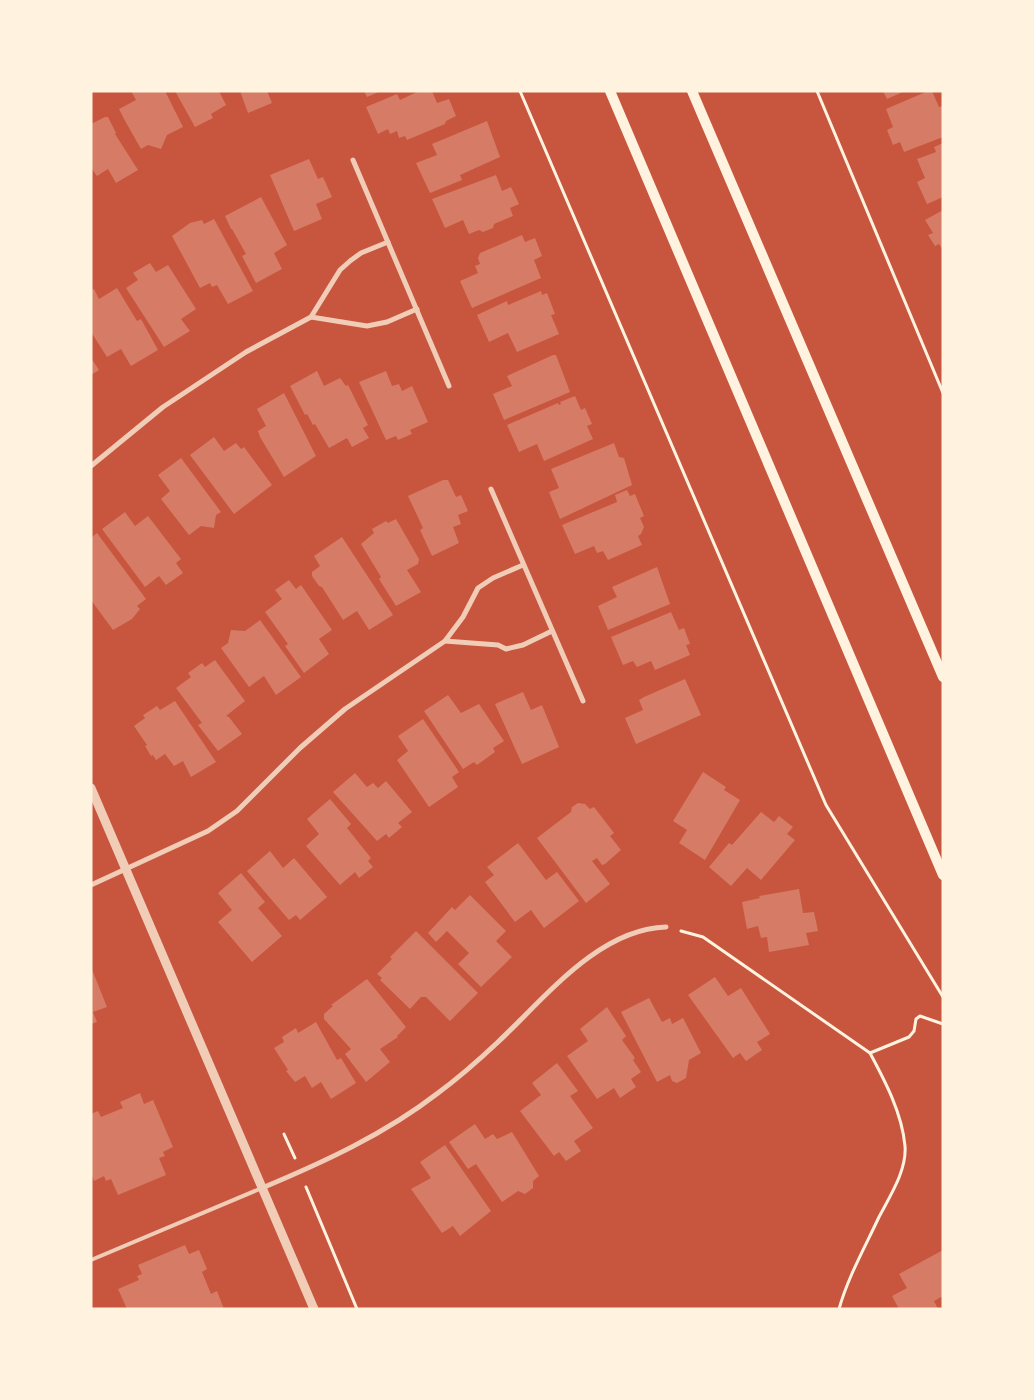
<svg xmlns="http://www.w3.org/2000/svg" width="1034" height="1400" font-family="'PT Sans',sans-serif">
  <style>
    .building { fill: #d67c66 }
    .lines { fill: none; stroke-linecap: round; stroke-linejoin: round }
    .path { stroke: #fff3e0; stroke-width: 3 }
    .service { stroke: #f1ccb7; stroke-width: 4 }
    .minor { stroke: #f1ccb7; stroke-width: 5 }
    .tertiary { stroke: #f1ccb7; stroke-width: 9 }
    .secondary { stroke: #fff3e0; stroke-width: 10 }
  </style>
  <rect width="100%" height="100%" fill="#c8553d"/>
  <g class="building">
    <polygon points="131,91 165,91 183,127 167,135 161,149 148,145 141,149 124,119 119,109 136,100"/>
    <polygon points="175,91 219,91 226,105 211,114 213,118 195,127"/>
    <polygon points="240,91 267,91 272,103 248,113"/>
    <polygon points="364,91 381,91 367,97"/>
    <polygon points="419,91 432,91 437,103 449,99 456,116 446,121 445,124 407,140 405,136 399,138 397,131 390,134 388,129 378,134 366,107 397,94 400,100"/>
    <polygon points="883,91 905,91 887,99"/>
    <polygon points="928,91 932,91 939,107 943,106 943,137 904,152 900,142 893,145 887,130 893,127 886,109"/>
    <polygon points="105,117 108,117 116,133 115,134 138,170 116,183 108,169 97,176 91,168 91,124"/>
    <polygon points="487,121 500,157 460,175 462,180 430,193 416,163 437,155 432,144"/>
    <polygon points="943,143 943,197 927,204 917,182 925,178 917,159 936,152 934,147"/>
    <polygon points="309,159 318,179 323,177 332,197 316,204 322,219 294,231 270,175"/>
    <polygon points="496,175 502,191 511,187 519,204 510,208 513,216 494,224 493,228 483,232 479,230 469,234 463,220 445,228 432,199"/>
    <polygon points="261,197 287,245 274,253 282,269 256,283 242,256 246,254 232,229 231,229 225,216"/>
    <polygon points="943,210 943,250 939,244 935,246 928,235 933,233 925,220"/>
    <polygon points="214,219 253,291 228,304 217,285 212,287 210,283 200,288 172,236 190,223 202,220 204,224"/>
    <polygon points="522,235 525,242 535,238 542,256 534,260 541,278 472,308 460,281 478,273 475,266 480,264 478,258 480,253"/>
    <polygon points="150,263 156,272 168,265 196,309 181,319 190,331 164,347 126,288 138,280 133,273"/>
    <polygon points="117,288 137,321 141,319 158,350 131,366 121,349 107,357 91,332 91,290 94,289 99,299"/>
    <polygon points="541,291 542,295 547,293 555,314 551,315 559,334 517,352 508,333 489,342 477,315 507,301 508,305"/>
    <polygon points="553,355 556,355 570,392 504,420 493,394 512,386 507,376"/>
    <polygon points="91,358 99,370 91,375"/>
    <polygon points="317,371 324,386 340,378 346,386 348,385 368,425 363,428 369,438 352,447 347,438 329,448 315,424 313,425 307,414 305,415 290,386"/>
    <polygon points="386,371 392,386 399,384 402,391 412,386 428,422 410,430 412,434 398,440 396,436 386,440 359,382"/>
    <polygon points="284,393 316,456 284,477 260,437 258,431 266,426 257,409"/>
    <polygon points="575,396 581,410 585,408 592,424 587,426 593,439 544,461 537,444 519,452 507,425 558,403 559,405 561,404 560,402"/>
    <polygon points="214,437 224,451 236,443 241,449 244,447 272,485 234,514 190,455"/>
    <polygon points="614,443 619,457 624,458 632,485 560,519 549,492 559,488 551,469"/>
    <polygon points="181,458 221,512 216,515 214,528 201,526 189,535 161,499 170,491 158,475"/>
    <polygon points="443,480 448,480 456,497 461,495 468,511 458,515 461,524 453,527 459,543 432,556 420,530 423,528 408,496"/>
    <polygon points="627,490 630,496 635,494 644,516 640,518 644,527 641,534 638,536 642,545 608,560 603,551 597,553 594,546 575,554 562,525 617,502 615,495"/>
    <polygon points="125,512 135,526 148,516 181,559 176,563 183,573 166,585 159,576 145,587 102,529"/>
    <polygon points="396,519 419,559 418,564 407,570 421,592 396,606 379,579 381,577 361,544 374,533 372,529 386,521 388,523"/>
    <polygon points="97,533 146,599 137,606 140,609 132,619 113,630 91,600 91,538"/>
    <polygon points="342,537 393,615 369,630 357,611 343,620 322,587 319,586 312,576 312,572 320,566 314,556"/>
    <polygon points="657,567 670,604 608,630 598,606 617,597 612,587"/>
    <polygon points="289,580 296,589 301,585 332,630 319,639 329,654 304,673 285,646 288,644 265,612 282,599 275,590"/>
    <polygon points="671,612 679,630 684,628 690,644 686,645 690,655 655,670 651,661 637,667 633,661 623,665 611,637"/>
    <polygon points="260,620 301,677 276,695 264,676 249,687 221,648 228,643 231,630 245,631"/>
    <polygon points="215,660 245,701 226,716 229,717 242,734 218,751 198,725 202,723 176,688 191,677 188,673 202,663 205,667"/>
    <polygon points="685,679 701,715 636,744 625,718 643,710 639,700 644,697"/>
    <polygon points="523,692 531,710 542,705 559,747 522,764 495,704"/>
    <polygon points="448,695 461,713 479,704 504,741 493,748 495,752 477,765 474,762 463,769 424,711"/>
    <polygon points="175,701 216,762 191,777 183,761 174,766 165,754 156,760 153,755 151,756 145,746 147,745 134,726 145,718 143,715 157,706 160,710"/>
    <polygon points="423,719 459,772 452,777 458,787 429,807 397,760 408,751 398,736"/>
    <polygon points="703,772 726,787 724,790 740,800 705,860 679,843 687,830 673,821"/>
    <polygon points="355,773 367,787 373,783 378,788 386,781 412,812 398,823 402,827 389,838 386,834 377,841 333,792"/>
    <polygon points="330,799 351,824 347,828 371,858 368,861 373,867 359,878 355,872 340,885 306,846 319,834 307,819"/>
    <polygon points="578,803 585,804 590,809 594,807 614,833 610,836 621,850 605,864 602,865 597,858 592,861 610,884 586,903 537,838 571,812 572,807"/>
    <polygon points="761,812 774,822 779,816 793,827 787,834 795,840 761,880 747,868 731,886 709,867 729,843 732,845"/>
    <polygon points="518,843 546,880 557,872 579,901 544,928 531,910 515,922 485,882 494,875 487,867"/>
    <polygon points="270,851 283,868 294,858 327,897 300,920 296,915 289,920 247,871"/>
    <polygon points="241,873 265,902 258,908 282,936 252,962 218,922 232,910 218,893"/>
    <polygon points="799,889 803,913 814,912 818,931 806,933 809,945 769,952 767,937 761,938 758,926 747,929 742,902 760,898 759,896"/>
    <polygon points="470,895 506,931 496,941 512,957 481,987 458,964 469,953 447,931 436,942 428,933 452,907 455,910"/>
    <polygon points="416,931 478,993 450,1021 426,997 421,997 410,1009 380,980 382,978 377,974 392,959 390,957"/>
    <polygon points="91,967 107,1007 93,1012 97,1022 91,1024"/>
    <polygon points="715,977 728,996 741,988 770,1034 757,1042 762,1050 746,1061 740,1053 733,1058 688,995"/>
    <polygon points="367,979 406,1027 397,1036 398,1037 380,1049 390,1062 366,1082 345,1054 351,1049 324,1019 324,1014 333,1006 331,1005"/>
    <polygon points="649,998 662,1022 670,1018 672,1024 683,1018 701,1053 689,1060 686,1078 677,1083 672,1081 670,1075 657,1082 621,1012"/>
    <polygon points="607,1007 626,1036 622,1040 635,1058 633,1060 641,1072 631,1079 636,1087 620,1098 614,1088 597,1099 567,1056 588,1041 580,1029"/>
    <polygon points="316,1022 337,1060 341,1058 356,1083 331,1099 321,1082 312,1088 305,1076 295,1082 286,1071 288,1070 274,1048 284,1042 282,1037 296,1028 298,1033"/>
    <polygon points="557,1063 578,1091 570,1096 593,1128 574,1141 581,1151 566,1161 559,1152 554,1156 520,1111 541,1095 532,1083"/>
    <polygon points="140,1093 144,1104 153,1100 173,1147 163,1152 165,1156 159,1158 166,1175 118,1195 111,1179 106,1181 104,1176 94,1181 91,1173 91,1114 98,1111 101,1117 123,1108 120,1102"/>
    <polygon points="475,1124 485,1139 493,1134 497,1139 512,1132 539,1176 533,1181 533,1188 525,1194 518,1191 502,1202 476,1164 468,1169 449,1142"/>
    <polygon points="445,1145 491,1211 460,1236 453,1226 442,1233 411,1189 431,1178 420,1162"/>
    <polygon points="185,1245 189,1254 199,1250 207,1269 202,1272 211,1294 217,1291 224,1309 127,1309 118,1289 139,1280 137,1276 142,1274 138,1265"/>
    <polygon points="943,1250 943,1296 934,1301 938,1309 899,1309 892,1296 907,1288 899,1274"/>
  </g>
  <g class="lines">
    <g class="path">
      <polyline points="520,91 826,805 943,997"/>
      <polyline points="817,91 943,393"/>
      <path d="M681 931 703 937 870 1053C885 1081 902 1113 905 1146 907 1170 890 1196 879 1217 865 1247 848 1277 839 1309"/>
      <polyline points="870,1053 909,1037 914,1031 916,1019 920,1016 943,1024"/>
      <polyline points="284,1134 295,1158"/>
      <polyline points="306,1187 357,1309"/>
    </g>
    <polyline class="service" points="91,1260 262,1188"/>
    <g class="minor">
      <polyline points="353,160 449,386"/>
      <polyline points="311,317 367,326 387,322 417,309"/>
      <polyline points="91,466 163,407 246,352 311,317 340,270 350,261 361,253 388,242"/>
      <polyline points="491,489 583,701"/>
      <polyline points="445,641 498,645 506,649 523,645 552,631"/>
      <polyline points="91,885 208,831 237,811 300,748 345,709 445,641 463,617 478,588 493,578 523,565"/>
      <path d="M262 1188C324 1162 385 1134 438 1093 457 1079 481 1058 498 1042 544 999 598 929 666 927"/>
    </g>
    <polyline class="tertiary" points="91,788 314,1309"/>
    <g class="secondary">
      <polyline points="610,91 943,875"/>
      <polyline points="692,91 943,677"/>
    </g>
  </g>
  <rect width="1034" height="1400" fill="none" stroke="#fff3e0" stroke-width="185"/>
</svg>
